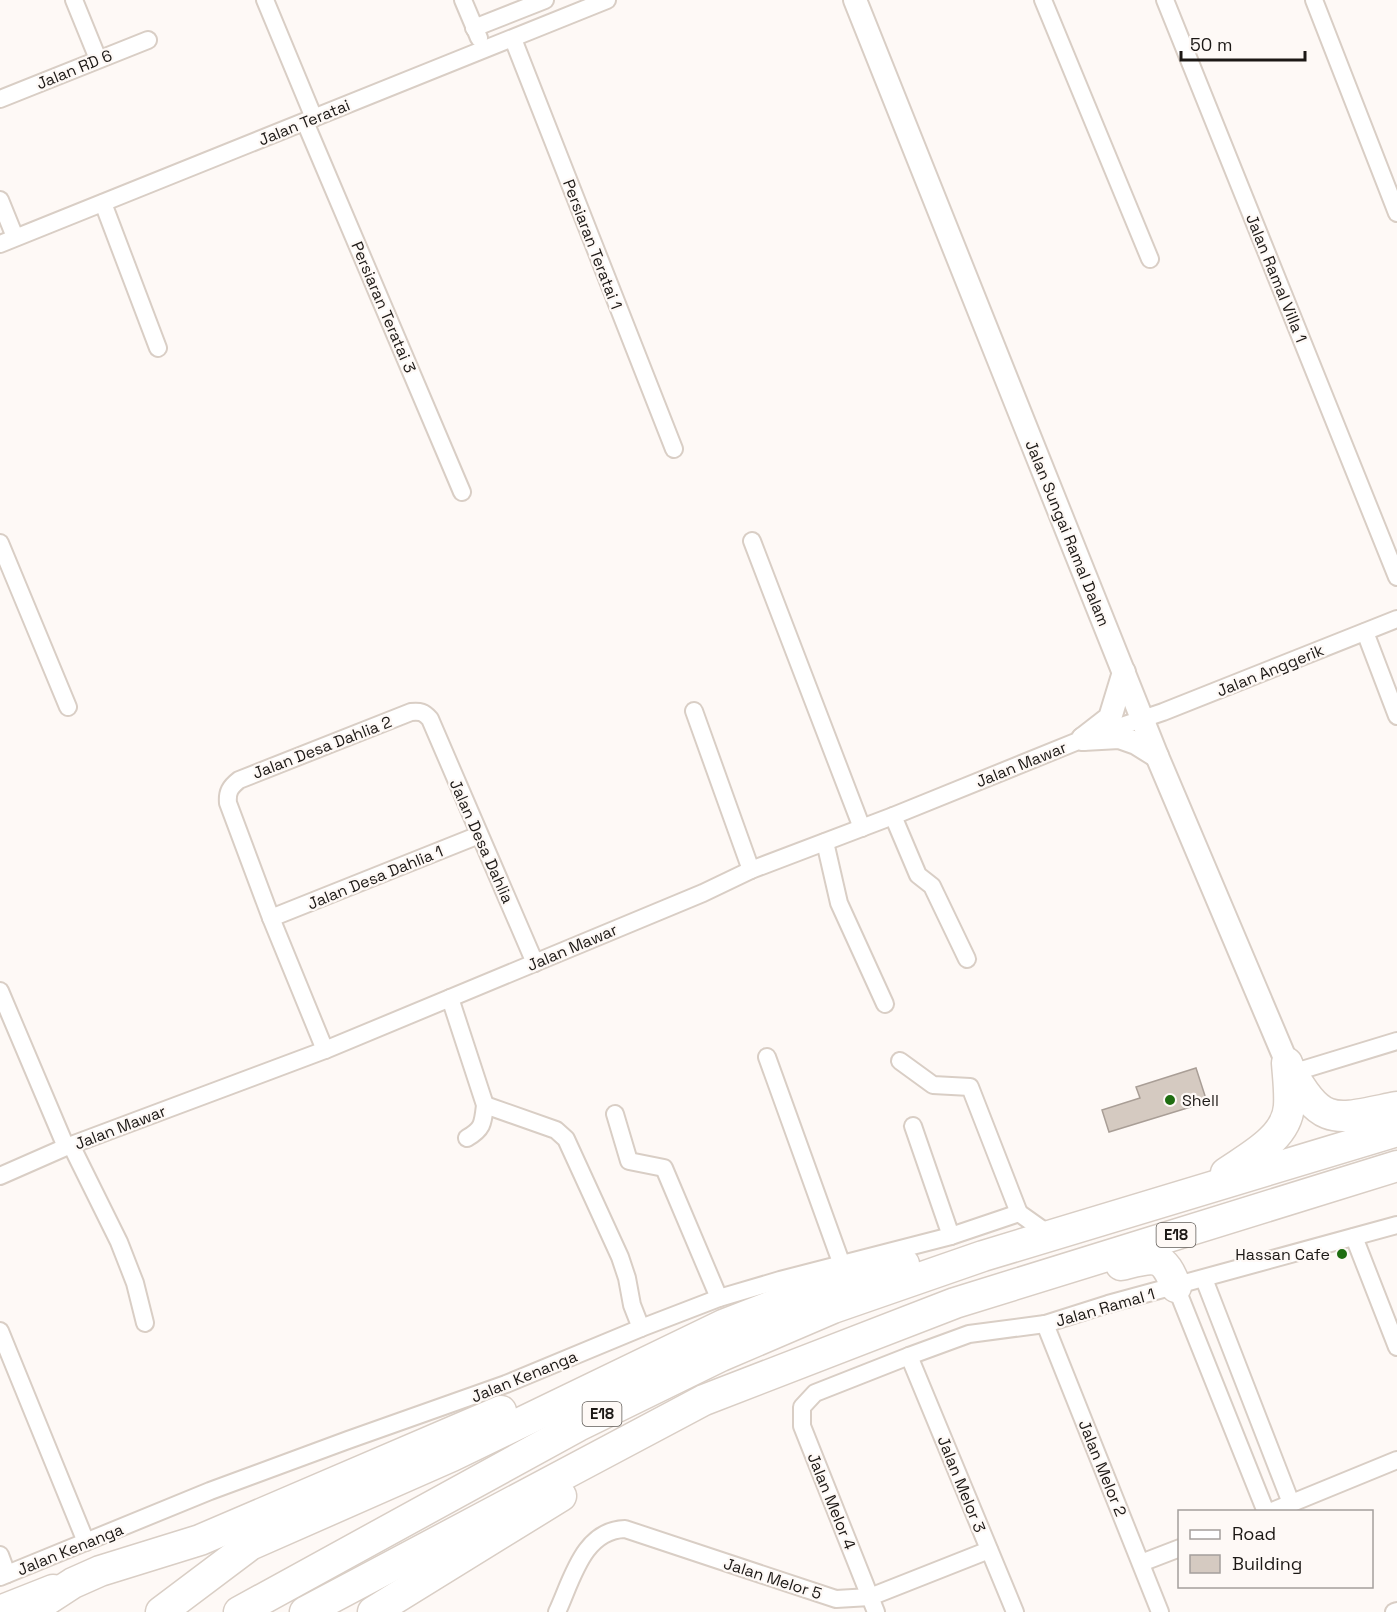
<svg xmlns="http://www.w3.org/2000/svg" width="1397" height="1612" font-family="'Space Grotesk',sans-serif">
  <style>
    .building { fill: #d5cac1; stroke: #a99e96; stroke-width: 1.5 }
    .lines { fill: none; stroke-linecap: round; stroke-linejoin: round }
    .street-casing { stroke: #d9cec5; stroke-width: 20 }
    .secondary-casing { stroke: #d9cec5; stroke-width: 26 }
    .highway-casing { stroke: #d9cec5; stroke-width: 33 }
    .street { stroke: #fff; stroke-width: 16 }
    .secondary { stroke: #fff; stroke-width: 22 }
    .highway { stroke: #fff; stroke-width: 30 }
    .poi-dot { fill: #1f6d11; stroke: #fef9f6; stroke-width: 2 }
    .labels { text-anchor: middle; stroke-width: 4.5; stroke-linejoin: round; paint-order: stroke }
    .shield { fill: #fef9f6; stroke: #605c58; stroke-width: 1.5 }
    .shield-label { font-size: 15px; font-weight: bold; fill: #1c1815 }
    .street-label { font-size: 16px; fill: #1c1815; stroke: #fef9f6 }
    .poi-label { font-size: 16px; fill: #1c1815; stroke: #fef9f6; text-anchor: start }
  </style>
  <rect width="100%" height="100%" fill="#fef9f6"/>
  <polygon class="building" points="1196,1068 1207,1102 1109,1132 1102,1110 1140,1098 1136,1087"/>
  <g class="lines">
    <defs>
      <g id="street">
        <polyline points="74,0 98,59"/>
        <polyline points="265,0 314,118"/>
        <polyline points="463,0 479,38"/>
        <polyline points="1043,0 1150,259"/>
        <polyline points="1165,0 1397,577"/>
        <polyline points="1314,0 1397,213"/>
        <polyline points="474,28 545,0"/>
        <polyline points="513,39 674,449"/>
        <polyline points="0,99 148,40"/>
        <polyline points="305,122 462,492"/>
        <polyline points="0,200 15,237"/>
        <polyline points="103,203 158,348"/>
        <polyline points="0,244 607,0"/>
        <polyline points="752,541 862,828"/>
        <polyline points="0,543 68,707"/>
        <polyline points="1365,632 1397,716"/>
        <polyline points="694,711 751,870"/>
        <polyline points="893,816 918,875 932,886 967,959"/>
        <polyline points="825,842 839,903 885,1004"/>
        <polyline points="271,918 479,835"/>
        <polyline points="0,991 66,1147"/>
        <path d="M450 998 485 1105C483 1123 483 1129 467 1138"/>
        <path d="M325 1050 271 918 228 803C227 792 230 787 239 780L411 712C420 711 424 712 430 719L535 963"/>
        <polyline points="767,1057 842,1265"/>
        <polyline points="900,1061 933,1085 970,1087 1019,1213"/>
        <polyline points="1292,1073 1397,1041"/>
        <polyline points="485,1105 556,1130 566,1139 620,1257 627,1278 632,1305 641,1328"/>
        <polyline points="615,1114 629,1161 664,1168 719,1298"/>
        <polyline points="913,1126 951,1236"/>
        <polyline points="71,1145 119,1242 135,1283 145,1323"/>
        <polyline points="0,1176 66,1147 325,1050 703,893 751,870 893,816 1083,739 1163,712 1397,619"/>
        <polyline points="1019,1213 1050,1235"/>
        <polyline points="1354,1237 1397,1347"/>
        <polyline points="1204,1279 1291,1503"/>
        <polyline points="1176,1287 1266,1512"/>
        <polyline points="1045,1324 1160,1612"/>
        <polyline points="0,1331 86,1542"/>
        <polyline points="909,1356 1015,1612"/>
        <polyline points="1270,1512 1397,1460"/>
        <polyline points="0,1555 7,1574"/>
        <polyline points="1141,1563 1180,1548"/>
        <polyline points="0,1577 210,1491 348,1440 506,1384 641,1328 719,1298 780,1280 951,1236 1019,1213"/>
        <path d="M557 1612C572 1580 583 1530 625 1529L836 1599 870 1597 989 1550"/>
        <polyline points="876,1612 802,1426 802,1407 815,1393 909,1356 969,1334 1045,1324 1108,1304 1397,1225"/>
        <polyline points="1394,1612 1397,1611"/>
      </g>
      <g id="secondary">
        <polyline points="855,0 1157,756 1287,1063"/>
        <polyline points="1083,739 1110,718 1124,672"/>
        <polyline points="1083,739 1119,737 1136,743 1157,756"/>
      </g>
      <g id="highway">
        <path d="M1288 1066C1323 1128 1332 1120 1397 1107"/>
        <path d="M1226 1173C1249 1157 1287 1138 1289 1106 1290 1092 1288 1077 1287 1063"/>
        <path d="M1121 1265C1154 1257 1163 1252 1176 1287"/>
        <polyline points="0,1611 53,1590"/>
        <polyline points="35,1612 39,1605 73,1583 100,1571 200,1540 501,1411"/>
        <polyline points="161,1612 250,1545 452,1456 723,1325 808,1292 904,1264"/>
        <polyline points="239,1612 578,1426 721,1356 833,1308 983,1256 1397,1131"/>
        <polyline points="305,1612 704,1400 955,1303 1397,1166"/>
        <polyline points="373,1612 561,1496"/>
      </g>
    </defs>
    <use href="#street" class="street-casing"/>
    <use href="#secondary" class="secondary-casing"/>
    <use href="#highway" class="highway-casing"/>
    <use href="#street" class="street"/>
    <use href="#secondary" class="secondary"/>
    <use href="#highway" class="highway"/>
  </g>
  <g class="poi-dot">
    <circle cx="1170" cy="1100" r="6"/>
    <circle cx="1342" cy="1254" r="6"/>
  </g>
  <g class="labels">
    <g class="shield">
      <rect x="1156.5" y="1223" width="39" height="24" rx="4.5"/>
      <rect x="582.5" y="1402" width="39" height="24" rx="4.5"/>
    </g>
    <g class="shield-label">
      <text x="1176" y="1240">E18</text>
      <text x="602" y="1419">E18</text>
    </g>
    <g class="street-label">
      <text transform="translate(74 69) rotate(-22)" y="6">Jalan RD 6</text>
      <text transform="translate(304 122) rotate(-22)" y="6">Jalan Teratai</text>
      <text transform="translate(593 244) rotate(69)" y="6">Persiaran Teratai 1</text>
      <text transform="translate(1277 278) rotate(68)" y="6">Jalan Ramal Villa 1</text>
      <text transform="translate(384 307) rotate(67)" y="6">Persiaran Teratai 3</text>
      <text transform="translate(1068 533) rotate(68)" y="6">Jalan Sungai Ramal Dalam</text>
      <text transform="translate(1270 670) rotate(-22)" y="6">Jalan Anggerik</text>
      <text transform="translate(322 747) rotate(-21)" y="6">Jalan Desa Dahlia 2</text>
      <text transform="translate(1021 764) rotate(-22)" y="6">Jalan Mawar</text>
      <text transform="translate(482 841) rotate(66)" y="6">Jalan Desa Dahlia</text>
      <text transform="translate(375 877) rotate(-22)" y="6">Jalan Desa Dahlia 1</text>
      <text transform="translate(572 947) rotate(-23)" y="6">Jalan Mawar</text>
      <text transform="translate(120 1127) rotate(-21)" y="6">Jalan Mawar</text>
      <text transform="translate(1105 1307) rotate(-16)" y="6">Jalan Ramal 1</text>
      <text transform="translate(524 1376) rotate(-22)" y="6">Jalan Kenanga</text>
      <text transform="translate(1103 1468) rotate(68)" y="6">Jalan Melor 2</text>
      <text transform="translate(962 1484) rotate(68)" y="6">Jalan Melor 3</text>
      <text transform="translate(832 1501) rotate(68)" y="6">Jalan Melor 4</text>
      <text transform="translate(70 1549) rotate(-22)" y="6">Jalan Kenanga</text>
      <text transform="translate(773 1578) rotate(18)" y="6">Jalan Melor 5</text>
    </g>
    <g class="poi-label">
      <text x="1182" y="1106">Shell</text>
      <text x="1330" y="1260" text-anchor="end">Hassan Cafe</text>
    </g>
  </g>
  <rect x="1178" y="1510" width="195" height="78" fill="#fef9f6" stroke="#a49f9c" stroke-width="1.5"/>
  <rect x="1190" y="1530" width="30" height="9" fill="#ffffff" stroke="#a49f9c" stroke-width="1.5"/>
  <text x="1232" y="1540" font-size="18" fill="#1c1815">Road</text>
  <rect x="1190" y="1555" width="30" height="18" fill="#d5cac1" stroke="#a49f9c" stroke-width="1.5"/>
  <text x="1232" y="1570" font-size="18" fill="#1c1815">Building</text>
  <path d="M1181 51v9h124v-9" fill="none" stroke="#1c1815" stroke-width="3"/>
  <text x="1190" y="51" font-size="18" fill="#1c1815" stroke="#fef9f6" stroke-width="4.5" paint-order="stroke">50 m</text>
</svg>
